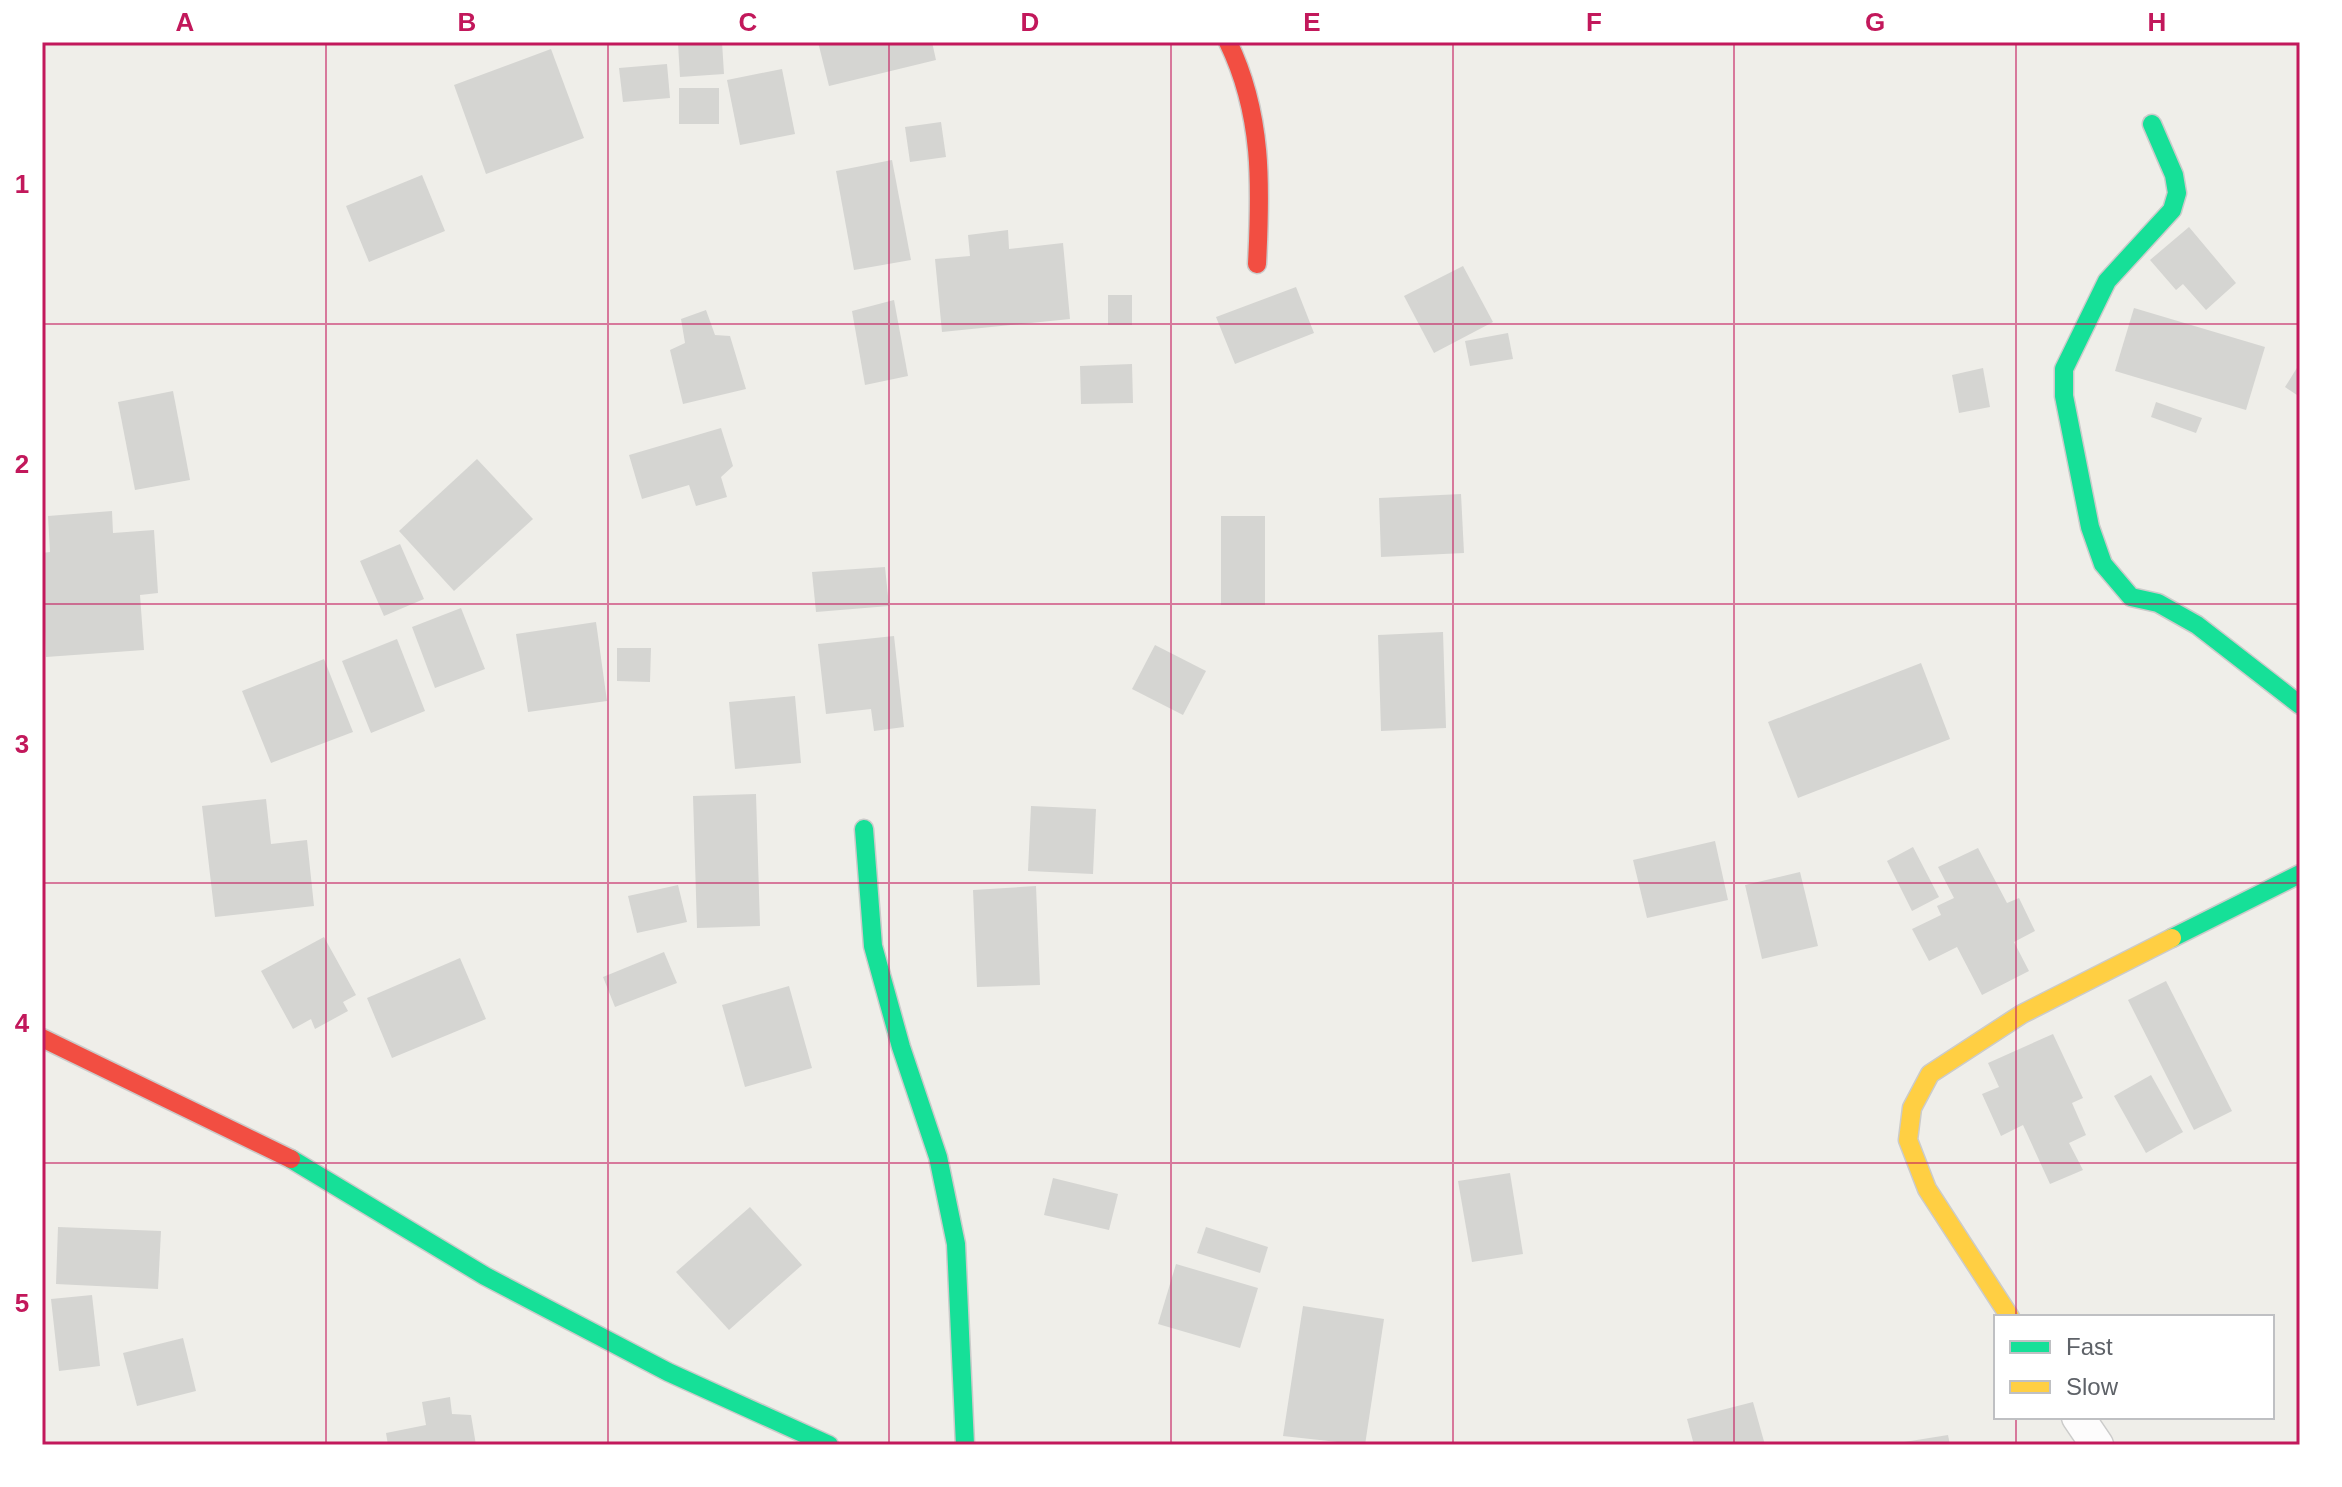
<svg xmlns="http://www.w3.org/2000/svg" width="2342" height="1487" font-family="Helvetica,sans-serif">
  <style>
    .building { fill: #d5d5d2 }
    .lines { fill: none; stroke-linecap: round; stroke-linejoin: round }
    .street-casing { stroke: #cccccb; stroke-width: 35 }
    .fast-casing { stroke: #cbcbca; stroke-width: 21 }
    .slow-casing { stroke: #cbcbca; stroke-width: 21 }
    .jam-casing { stroke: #cbcbca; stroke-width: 21 }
    .street { stroke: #fdfcfc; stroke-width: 32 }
    .fast { stroke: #16e098; stroke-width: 18 }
    .slow { stroke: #ffcf43; stroke-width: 18 }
    .jam { stroke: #f24e42; stroke-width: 18 }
    .grid { fill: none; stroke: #c2185b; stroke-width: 2; stroke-opacity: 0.55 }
    .neatline { fill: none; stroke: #c2185b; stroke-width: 3 }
    .grid-label { font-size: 26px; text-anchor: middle; font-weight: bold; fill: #c2185b }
  </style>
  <rect width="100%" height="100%" fill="#efeee9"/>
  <g class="building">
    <polygon points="722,42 724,74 680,77 678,43"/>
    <polygon points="818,42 932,42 936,60 829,86"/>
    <polygon points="551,49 584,138 486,174 454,85"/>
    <polygon points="667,64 670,98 623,102 619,68"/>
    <polygon points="782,69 795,134 740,145 727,80"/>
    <rect x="679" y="88" width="40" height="36"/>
    <polygon points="941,122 946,157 910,162 905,127"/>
    <polygon points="892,160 911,260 854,270 836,171"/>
    <polygon points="422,175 445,231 369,262 346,206"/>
    <polygon points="2189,227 2236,283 2206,310 2183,284 2176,290 2150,260"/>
    <polygon points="1008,230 1009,249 1063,243 1070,319 942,332 935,259 970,256 968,235"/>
    <polygon points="1463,266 1493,322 1434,353 1404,296"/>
    <polygon points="1296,287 1314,333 1235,364 1216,317"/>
    <rect x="1108" y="295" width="24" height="30"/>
    <polygon points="894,300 908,376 865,385 852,311"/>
    <polygon points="2134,308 2265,347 2246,410 2115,371"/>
    <polygon points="706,310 715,335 730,336 746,389 683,404 670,350 685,343 681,319"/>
    <polygon points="1508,333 1513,359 1470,366 1465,341"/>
    <polygon points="2300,363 2300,397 2285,387"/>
    <polygon points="1132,364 1133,403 1081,404 1080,366"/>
    <polygon points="1983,368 1990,407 1959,413 1952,375"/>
    <polygon points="173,391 190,480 135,490 118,402"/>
    <polygon points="2156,402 2202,418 2196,433 2151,417"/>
    <polygon points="721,428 733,466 721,477 727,497 696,506 689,485 642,499 629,455"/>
    <polygon points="477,459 533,519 454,591 399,531"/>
    <polygon points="1461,494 1464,553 1381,557 1379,498"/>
    <polygon points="112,511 113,533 154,530 158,593 140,595 144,650 46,657 42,553 50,552 48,516"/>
    <rect x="1221" y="516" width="44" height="89"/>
    <polygon points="400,544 424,599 384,616 360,561"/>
    <polygon points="885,567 889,606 816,612 812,572"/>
    <polygon points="461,608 485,669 435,688 412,627"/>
    <polygon points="596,622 607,701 528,712 516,634"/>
    <polygon points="1443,632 1446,728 1381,731 1378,635"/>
    <polygon points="894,636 904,727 874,731 871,709 826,714 818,644"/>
    <polygon points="397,639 425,711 371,733 342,661"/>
    <polygon points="1155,645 1206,671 1183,715 1132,689"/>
    <polygon points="617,648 651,648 650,682 617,681"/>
    <polygon points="324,659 353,732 271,763 242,691"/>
    <polygon points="1921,663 1950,739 1798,798 1768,722"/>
    <polygon points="795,696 801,763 735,769 729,702"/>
    <polygon points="756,794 760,926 697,928 693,796"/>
    <polygon points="266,799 271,844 307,840 314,906 215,917 202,806"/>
    <polygon points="1031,806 1096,809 1093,874 1028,871"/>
    <polygon points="1715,841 1728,900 1647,918 1633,860"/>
    <polygon points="1913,847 1939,897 1912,911 1887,861"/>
    <polygon points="1978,848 2007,903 2019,898 2035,931 2014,942 2029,971 1982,995 1957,947 1929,961 1912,929 1941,915 1937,906 1954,898 1938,867"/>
    <polygon points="1800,872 1818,946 1762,959 1745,885"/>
    <polygon points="678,885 687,922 637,933 628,896"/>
    <polygon points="1036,886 1040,985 977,987 973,890"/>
    <polygon points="324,937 356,995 343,1002 348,1011 315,1029 311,1019 293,1029 261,971"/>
    <polygon points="664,952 677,983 615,1007 603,977"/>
    <polygon points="460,958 486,1019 392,1058 367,998"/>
    <polygon points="2166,981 2232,1111 2194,1130 2128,1000"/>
    <polygon points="789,986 812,1068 745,1087 722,1005"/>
    <polygon points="2053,1034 2083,1098 2072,1103 2086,1135 2069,1143 2083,1170 2050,1184 2023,1125 2001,1136 1982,1094 1999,1087 1988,1063"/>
    <polygon points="2151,1075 2183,1132 2146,1153 2114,1096"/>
    <polygon points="1510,1173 1523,1254 1472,1262 1458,1181"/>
    <polygon points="1053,1178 1118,1194 1109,1230 1044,1215"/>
    <polygon points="750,1207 802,1265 729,1330 676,1272"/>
    <polygon points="58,1227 161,1231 158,1289 56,1284"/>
    <polygon points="1206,1227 1268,1247 1260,1273 1197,1253"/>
    <polygon points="1176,1264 1258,1288 1240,1348 1158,1324"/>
    <polygon points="92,1295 100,1366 59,1371 51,1299"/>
    <polygon points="1303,1306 1384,1319 1365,1445 1283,1436"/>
    <polygon points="183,1338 196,1391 137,1406 123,1353"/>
    <polygon points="450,1397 452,1414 471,1415 476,1445 388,1445 386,1433 426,1425 422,1402"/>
    <polygon points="1753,1402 1765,1445 1694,1445 1687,1419"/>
    <polygon points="1948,1435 1950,1445 1899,1445 1898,1443"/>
  </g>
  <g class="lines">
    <defs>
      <polyline id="street" points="2078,1417 2097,1445"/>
      <g id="fast">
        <polyline points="2152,124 2174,175 2177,193 2172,210 2107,281 2064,369 2064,396 2090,527 2103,564 2131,597 2158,603 2197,625 2300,705"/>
        <polyline points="864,829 873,946 901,1047 938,1157 956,1244 965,1445"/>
        <polyline points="2172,938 2300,874"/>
        <polyline points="291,1159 485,1276 668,1372 829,1445"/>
      </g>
      <polyline id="slow" points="2010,1317 1927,1189 1908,1140 1912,1108 1930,1074 2022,1014 2172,938"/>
      <g id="jam">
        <path d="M1228 42C1263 114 1261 186 1257 264"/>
        <polyline points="42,1038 291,1159"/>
      </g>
    </defs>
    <use href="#street" class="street-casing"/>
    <use href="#fast" class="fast-casing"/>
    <use href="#slow" class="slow-casing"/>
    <use href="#jam" class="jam-casing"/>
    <use href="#street" class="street"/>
    <use href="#fast" class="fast"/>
    <use href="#slow" class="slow"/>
    <use href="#jam" class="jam"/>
  </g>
  <path class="grid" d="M326 42V1445M608 42V1445M889 42V1445M1171 42V1445M1453 42V1445M1734 42V1445M2016 42V1317M42 324H2300M42 604H2300M42 883H2300M42 1163H2300M2016 1417V1445"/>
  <rect width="2342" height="1487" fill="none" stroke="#ffffff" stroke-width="88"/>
  <rect x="1994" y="1315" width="280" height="104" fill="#ffffff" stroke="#bfc0c3" stroke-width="2"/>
  <rect x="2010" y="1341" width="40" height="12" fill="#16e098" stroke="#bfc0c3" stroke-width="2"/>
  <text x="2066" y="1355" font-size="24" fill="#5e6268">Fast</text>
  <rect x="2010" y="1381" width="40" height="12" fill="#ffcf43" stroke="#bfc0c3" stroke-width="2"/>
  <text x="2066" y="1395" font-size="24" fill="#5e6268">Slow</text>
  <rect x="44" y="44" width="2254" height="1399" class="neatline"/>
  <g class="grid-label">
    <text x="185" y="31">A</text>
    <text x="467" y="31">B</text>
    <text x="748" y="31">C</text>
    <text x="1030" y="31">D</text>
    <text x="1312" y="31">E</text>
    <text x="1594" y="31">F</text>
    <text x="1875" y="31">G</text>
    <text x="2157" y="31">H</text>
    <text x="22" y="193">1</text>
    <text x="22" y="473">2</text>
    <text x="22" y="753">3</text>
    <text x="22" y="1032">4</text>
    <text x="22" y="1312">5</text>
  </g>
</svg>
